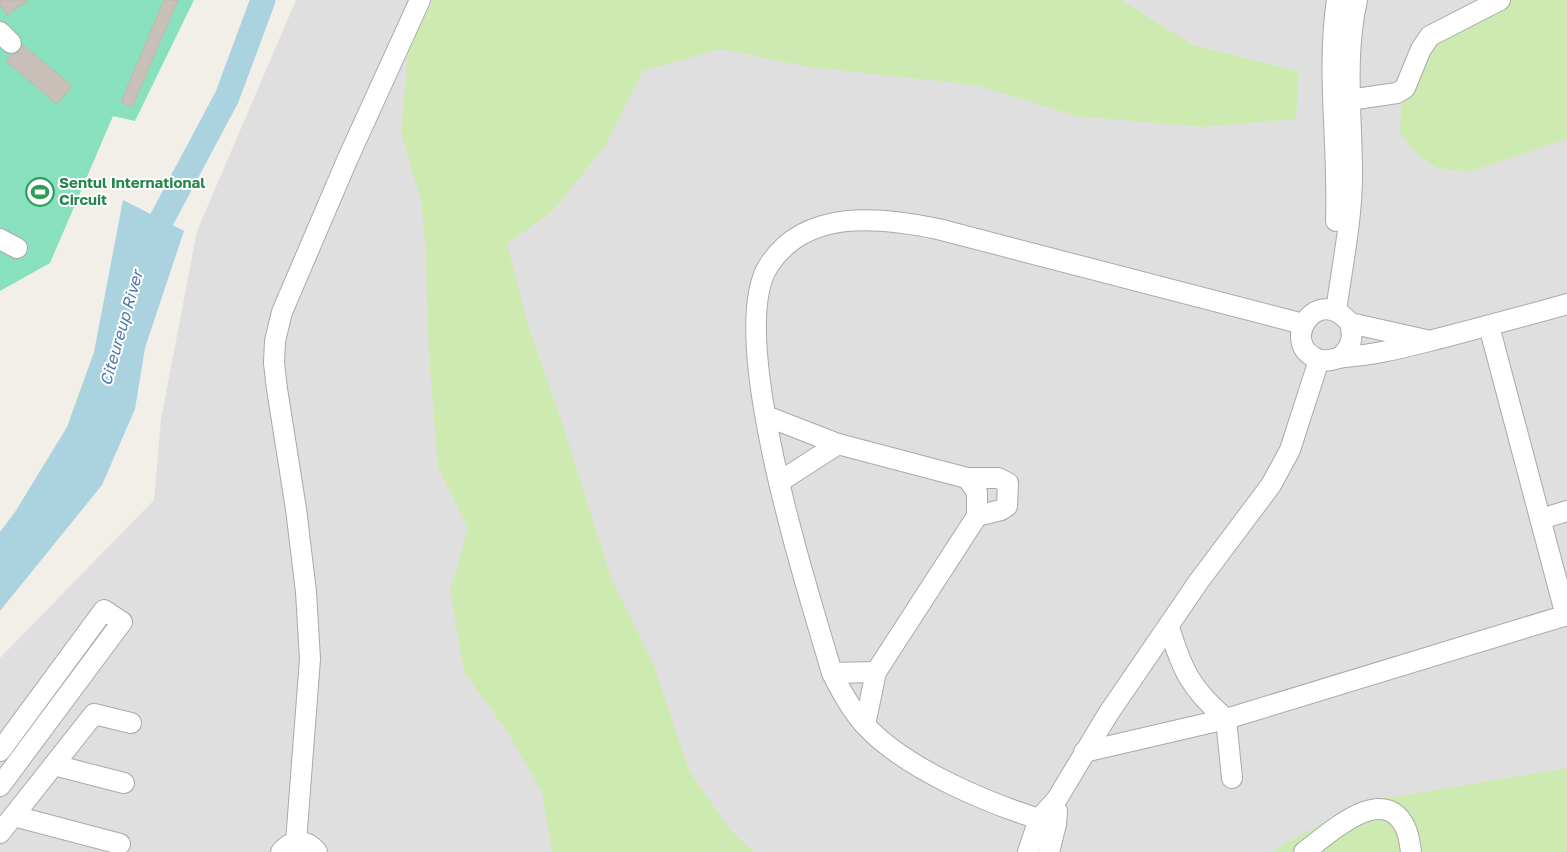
<svg xmlns="http://www.w3.org/2000/svg" width="1567" height="852" font-family="'Golos Text',sans-serif">
  <style>
    .residential { fill: #e0dfdf }
    .grass { fill: #cdebb0 }
    .pitch { fill: #88e0be }
    .water { fill: #aad3df }
    .lines { fill: none; stroke-linecap: round; stroke-linejoin: round }
    .river { stroke: #aad3df; stroke-width: 25 }
    .building { fill: #c7bfb8; stroke: #c4b6ab }
    .minor-casing { stroke: #a9a9a9; stroke-width: 22 }
    .minor { stroke: #fff; stroke-width: 20 }
    .labels { text-anchor: middle; stroke-width: 4; stroke-linejoin: round; paint-order: stroke }
    .leisure-label { font-size: 15px; font-weight: bold; fill: #27864d; stroke: #fff; text-anchor: start }
    .water-label { font-size: 16px; font-style: italic; fill: #4a7aab; stroke: #fff }
  </style>
  <rect width="100%" height="100%" fill="#f2efe9"/>
  <polygon class="residential" points="296,0 1567,0 1567,852 0,852 0,658 154,500 161,419 197,231"/>
  <g class="grass">
    <polygon points="433,0 1121,0 1193,45 1299,71 1296,119 1201,127 1076,116 975,85 809,67 721,49 643,71 605,146 553,211 507,244 528,325 562,422 611,578 654,666 689,771 732,832 753,852 552,852 542,792 507,731 464,672 450,590 468,529 438,467 429,357 425,239 421,201 401,134 408,51"/>
    <polygon points="1502,0 1567,0 1567,139 1469,172 1437,168 1415,153 1400,132 1401,109 1407,84 1451,28"/>
    <polygon points="1567,768 1567,852 1271,852 1358,803"/>
  </g>
  <polygon class="pitch" points="0,0 194,0 135,121 113,116 50,263 0,291"/>
  <polygon class="water" points="123,200 184,231 145,348 135,409 102,485 0,611 0,532 15,512 67,427 94,352"/>
  <g class="lines">
    <polyline class="river" points="146,249 227,97 263,0"/>
  </g>
  <g class="building">
    <polygon points="0,0 28,0 7,15 0,5"/>
    <polygon points="164,0 178,0 132,107 121,102"/>
    <polygon points="23,45 72,86 57,104 6,61 12,55 19,52"/>
  </g>
  <g class="lines">
    <defs>
      <g id="minor">
        <polyline points="0,32 11,43"/>
        <polyline points="1349,100 1397,93 1405,88 1421,49 1430,36 1500,0"/>
        <path d="M1336 221C1339 147 1326 73 1337 0"/>
        <polyline points="0,239 17,248"/>
        <path d="M1336 311C1342 267 1352 220 1352 175 1352 117 1344 57 1357 0"/>
        <polyline points="1350,323 1426,340"/>
        <polyline points="1489,326 1566,616"/>
        <path d="M1339 358C1351 348 1354 338 1350 323 1317 282 1278 344 1318 359 1327 363 1335 358 1344 357 1377 355 1409 346 1441 338 1483 327 1525 316 1567 304"/>
        <polyline points="766,416 838,444 967,478 977,492 977,516 876,672 865,725"/>
        <polyline points="967,478 998,478 1008,483 1007,506 1001,510 977,516"/>
        <polyline points="779,482 838,444"/>
        <polyline points="1541,519 1567,511"/>
        <path d="M1169 627C1182 670 1191 689 1226 719L1232 778"/>
        <polyline points="832,673 876,672"/>
        <polyline points="0,751 104,610 122,622 0,786"/>
        <polyline points="1084,752 1226,719 1567,615"/>
        <polyline points="54,765 124,783"/>
        <polyline points="14,816 120,844"/>
        <path d="M1056 824C996 807 907 771 865 725 851 710 841 691 832 673 809 593 724 333 769 265 806 208 881 217 938 229L1303 324"/>
        <polyline points="0,833 94,714 131,723"/>
        <polyline points="296,842 310,659 306,592 296,509 277,389 274,363 275,341 282,312 348,158 420,0"/>
        <path d="M281 852C292 839 307 839 317 852"/>
        <polyline points="1028,852 1039,819 1057,799 1108,714 1199,581 1271,485 1290,450 1319,360"/>
        <polyline points="1049,852 1056,824 1057,811"/>
        <path d="M1304 852C1329 834 1384 780 1406 829 1409 836 1410 845 1411 852"/>
      </g>
    </defs>
    <use href="#minor" class="minor-casing"/>
    <use href="#minor" class="minor"/>
  </g>
  <defs>
    <symbol id="stadium-ring" viewBox="-11 -11 22 22"><circle r="9.5" fill="#fff" stroke="#2e9e5b" stroke-width="1.5"/><path d="M0-5a6.5 5 0 1 0 0 10a6.5 5 0 1 0 0-10ZM-3.5-1.8h7v3.6h-7Z" fill="#2e9e5b"/></symbol>
  </defs>
  <g fill-rule="evenodd">
    <use href="#stadium-ring" x="24" y="176" width="32" height="32"/>
  </g>
  <g class="labels">
    <g class="leisure-label">
      <text x="59" y="188">Sentul International<tspan x="59" dy="17">Circuit</tspan></text>
    </g>
    <g class="water-label">
      <text transform="translate(121 328) rotate(-74)" y="6">Citeureup River</text>
    </g>
  </g>
</svg>
